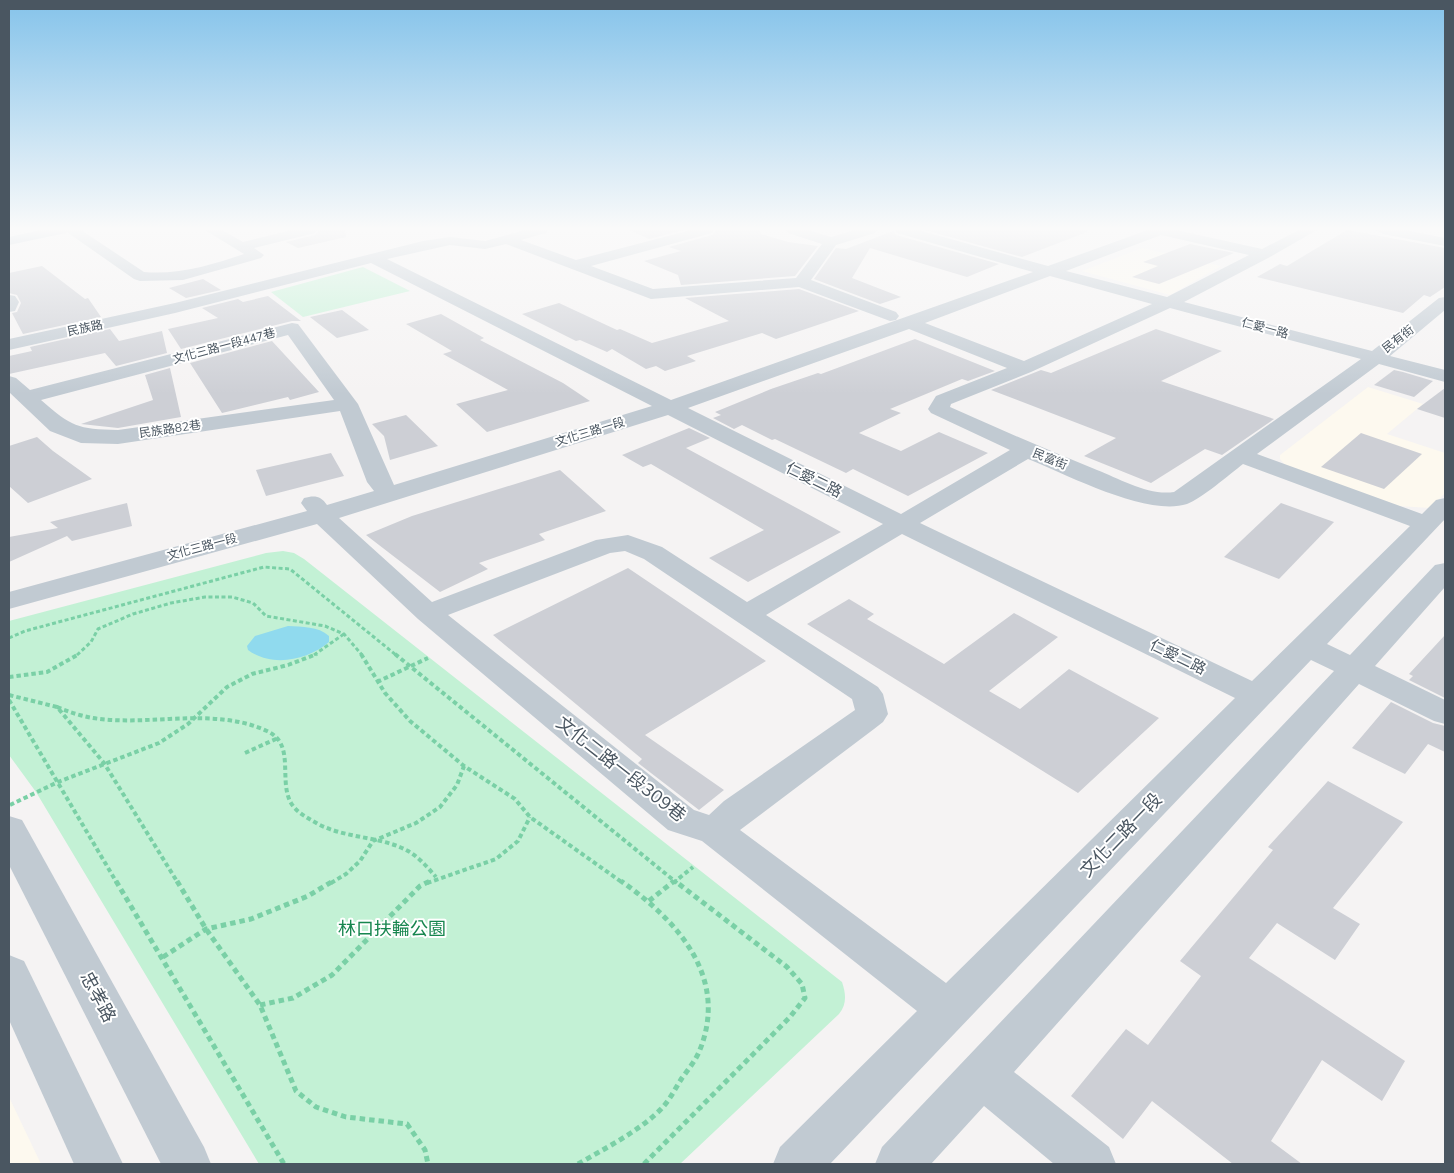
<svg xmlns="http://www.w3.org/2000/svg" width="1454" height="1173" font-family="'Nunito Sans','Noto Sans TC',sans-serif">
  <style>
    .commercial { fill: #fdf9ef }
    .green { fill: #c3f1d5 }
    .water { fill: #90daee }
    .building { fill: #cdcfd5 }
    .lines { fill: none; stroke-linecap: round; stroke-linejoin: round }
    .path-far2 { stroke: #7ad0a6; stroke-width: 3; stroke-dasharray: 4 2.5; stroke-linecap: butt }
    .path-far1 { stroke: #7ad0a6; stroke-width: 4; stroke-dasharray: 4.5 3; stroke-linecap: butt }
    .path { stroke: #7ad0a6; stroke-width: 5; stroke-dasharray: 5.5 4; stroke-linecap: butt }
    .minor { fill: #c1cad2; fill-rule: evenodd }
    .major { fill: #b3c2d1; fill-rule: evenodd }
    .labels { text-anchor: middle; stroke-width: 4; stroke-linejoin: round; paint-order: stroke }
    .far-street-label { font-size: 12px; fill: #4a5661; stroke: #fff }
    .street-label { font-size: 15px; fill: #4a5661; stroke: #fff }
    .near-street-label { font-size: 18px; fill: #4a5661; stroke: #fff }
    .near-park-label { font-size: 18px; fill: #17864f; stroke: #fff }
  </style>
  <rect width="100%" height="100%" fill="#f5f3f3"/>
  <g class="commercial">
    <polygon points="1142,248 1221,266 1170,295 1082,271"/>
    <polygon points="1368,387 1423,404 1387,434 1445,453 1445,493 1430,508 1398,506 1285,465 1280,459 1280,455"/>
    <polygon points="9,1097 41,1164 9,1164"/>
  </g>
  <g class="green">
    <polygon points="363,267 410,291 303,317 271,292"/>
    <path d="M283 551 294 553 304 559 842 982C846 994 847 1004 839 1014L680 1164H259L36 792 9 755V621L266 553Z"/>
  </g>
  <path class="water" d="M288 626C302 627 318 626 329 636V642C308 660 272 668 248 650L247 646 255 636Z"/>
  <g class="building">
    <polygon points="319,230 345,230 346,237 298,248 286,242 315,235"/>
    <polygon points="629,230 684,230 649,239"/>
    <polygon points="716,230 760,230 761,234 788,242 818,246 795,276 681,285 678,275 644,261 681,251 669,247 712,235"/>
    <polygon points="925,230 1086,230 1087,232 1022,257"/>
    <polygon points="1347,230 1445,248 1445,287 1430,297 1424,295 1403,313 1257,277 1280,264 1287,266"/>
    <polygon points="893,231 896,235 999,264 967,277 870,248 852,278 901,297 880,304 814,279 836,248 846,249"/>
    <polygon points="1190,244 1234,253 1159,284 1132,277 1158,266 1143,262"/>
    <polygon points="42,266 85,299 88,298 101,317 23,334 12,313 17,312 21,303 17,295 9,293 9,273"/>
    <polygon points="203,279 221,290 186,298 169,288"/>
    <polygon points="799,289 859,311 776,339 762,333 687,356 696,361 665,371 656,366 646,369 612,349 607,352 580,340 576,341 522,314 559,303 617,330 620,329 652,343 729,321 685,298"/>
    <polygon points="268,296 301,321 292,321 181,349 168,329 218,318 202,308 238,299 243,302"/>
    <polygon points="342,310 369,330 337,338 310,317"/>
    <polygon points="441,314 484,338 480,340 563,383 590,401 487,432 456,404 508,390 443,354 452,351 406,324"/>
    <polygon points="110,329 119,341 162,331 167,353 116,366 105,353 9,374 9,356 32,351 30,347"/>
    <polygon points="1156,329 1222,351 1161,381 1274,419 1222,455 1205,449 1151,483 1084,456 1116,438 991,390 1041,370 1051,373"/>
    <polygon points="915,339 995,371 968,381 962,379 890,409 901,413 859,433 901,451 939,432 988,453 908,496 853,469 846,473 775,439 772,440 742,425 734,429 713,418 721,415 715,412 771,389 818,373 821,374"/>
    <polygon points="272,341 319,392 290,400 288,397 222,413 190,363"/>
    <polygon points="170,368 181,417 118,428 81,424 153,400 145,375"/>
    <polygon points="1394,370 1403,372 1433,381 1414,397 1374,385"/>
    <polygon points="1445,388 1445,418 1417,409"/>
    <polygon points="406,415 438,446 390,460 384,436 372,424"/>
    <polygon points="689,428 710,438 686,448 841,532 748,582 709,558 764,530 651,464 643,467 622,455"/>
    <polygon points="1361,433 1422,454 1384,489 1321,467"/>
    <polygon points="37,437 53,451 92,479 28,503 9,486 9,446"/>
    <polygon points="331,453 344,476 266,496 256,470"/>
    <polygon points="560,470 606,511 539,534 545,540 479,563 488,569 440,592 366,535 412,516"/>
    <polygon points="127,503 132,526 72,541 67,536 9,562 9,537 58,528 50,522"/>
    <polygon points="1281,503 1334,522 1279,579 1224,557"/>
    <polygon points="628,568 766,661 645,735 724,790 699,810 638,763 642,759 493,635"/>
    <polygon points="849,599 874,614 867,619 944,664 1014,613 1058,637 989,691 1020,709 1069,669 1159,718 1078,793 807,624"/>
    <polygon points="1445,635 1445,698 1409,680 1413,676 1409,674"/>
    <polygon points="1391,702 1433,723 1445,726 1445,752 1428,744 1405,774 1352,748"/>
    <polygon points="1328,781 1403,822 1333,908 1360,924 1335,960 1277,923 1249,958 1405,1061 1382,1101 1322,1060 1271,1141 1302,1164 1233,1164 1152,1101 1123,1139 1071,1096 1126,1029 1148,1045 1201,976 1180,961 1273,850 1268,847"/>
  </g>
  <g class="lines">
    <g class="path-far2">
      <polyline points="9,638 25,631 264,567 290,569 396,655"/>
      <polyline points="77,655 91,642 98,629 133,614 171,603 205,597 232,597 253,603 266,616 325,626 344,634 362,655"/>
      <polyline points="314,655 344,634"/>
    </g>
    <g class="path-far1">
      <polyline points="361,654 385,693 410,721 464,766 515,799 530,817 623,883"/>
      <polyline points="395,654 677,883"/>
      <polyline points="9,677 47,672 79,654"/>
      <polyline points="377,682 428,658"/>
      <polyline points="9,695 57,707 104,763 178,883"/>
      <polyline points="9,700 117,883"/>
      <path d="M57 707C69 712 81 716 93 718 149 727 213 706 267 731 296 744 278 780 291 803 297 813 308 818 318 824 347 839 381 836 408 851 419 857 428 868 436 877"/>
      <polyline points="245,753 278,738"/>
      <polyline points="10,805 58,782 159,743 188,724 227,687 252,674 288,665 317,654"/>
      <polyline points="331,883 346,874 360,861 373,841 416,823 440,807 457,785 464,766"/>
      <polyline points="427,883 496,859 518,841 530,817"/>
      <polyline points="673,883 693,867"/>
    </g>
    <g class="path">
      <polyline points="116,881 284,1164"/>
      <polyline points="177,881 206,929 260,1005 296,1091 316,1107 346,1117 407,1124 425,1150 428,1164"/>
      <polyline points="649,901 674,881"/>
      <polyline points="163,957 206,929 251,919 308,896 333,881"/>
      <polyline points="260,1005 293,998 332,975 420,886 430,881"/>
      <path d="M578 1164C604 1149 643 1129 663 1107 671 1098 676 1087 682 1078 688 1070 695 1061 699 1052 730 978 678 921 621 881"/>
      <polyline points="644,1164 790,1017 805,998 802,984 787,967 675,881"/>
    </g>
    <g class="minor">
      <path d="M64 230H81L144 272C178 275 212 265 244 254L205 230H222L243 242 292 230H317L315 233 254 248 264 255 261 258 183 280 140 281 134 279Z"/>
      <path d="M525 230H548L546 233 521 240 576 260 691 230H714L712 233 591 266 653 289 796 278 822 244 788 233 786 230H808L831 237 855 230H877L875 233 836 245 811 280 896 312 899 316 896 320 890 321 799 287 651 299 506 244 485 249 450 245 387 259 671 400 1033 272 897 233 895 230H918L1048 266 1148 230H1176L1262 249 1299 230H1317L1270 257 1184 302 1372 351 1439 298 1445 297V310L1390 356 1445 370V382L1379 364 1257 454 1422 514 1436 500 1445 498V519L1327 644 1350 655 1435 565 1445 563V587L1375 666 1445 700V724L1434 721 1359 684 1014 1072 1109 1147 1116 1164H1054L984 1106 931 1164H875L882 1147 1334 671 1311 660 830 1164H773L780 1147 917 1011 702 841 668 830 418 619 317 524 9 609V592L307 511 301 503 304 498C315 495 321 496 327 505L374 491 367 482 340 411 118 444 81 443 50 431 9 392V376L16 378 30 390 292 323 298 324 358 404 394 485 652 406 371 263 175 313 9 350V339L175 303 423 241 450 237 485 241ZM1161 235 1249 255 1167 297 1066 271ZM1050 276 1152 304 1024 361 925 323ZM1170 308 1361 359 1174 492C1149 496 1120 479 1097 470 1048 450 999 429 950 407L951 404 1031 372ZM909 329 1007 368 936 396 928 409 931 413 1010 450 901 514 688 408ZM288 335 334 400 118 430C77 429 72 427 41 400ZM668 415 883 524 747 602 662 547 628 535 596 540 432 602 339 518ZM1028 459C1068 475 1147 517 1187 504 1201 499 1230 474 1243 464L1410 526 1252 681 920 523ZM902 534 1235 698 946 983 740 830 874 729 883 722 888 714 883 694 878 687 766 615ZM625 551 644 559 852 699 855 710 724 801 709 815 694 810 448 615 610 553Z"/>
      <polygon points="1376,230 1405,230 1445,238 1445,246 1383,234"/>
      <polygon points="9,295 15,296 19,302 15,311 9,312"/>
      <polygon points="9,816 22,820 204,1147 211,1164 161,1164 9,865"/>
      <polygon points="9,955 24,961 123,1164 74,1164 9,1020"/>
    </g>
    <polygon class="major" points="41,230 68,230 66,233 9,245 9,237"/>
  </g>
  <linearGradient id="sky" x2="0" y2="1"><stop stop-color="#85c3ea"/><stop offset="0.58" stop-color="#fafafa"/><stop offset="1" stop-color="#fafafa" stop-opacity="0"/></linearGradient>
  <rect width="1454" height="394" fill="url(#sky)"/>
  <g class="labels">
    <g class="far-street-label">
      <text transform="translate(85 328) rotate(-12)" y="4">民族路</text>
      <text transform="translate(1265 328) rotate(15)" y="4">仁愛一路</text>
      <text transform="translate(1398 339) rotate(-38)" y="4">民有街</text>
      <text transform="translate(224 346) rotate(-15)" y="4">文化三路一段447巷</text>
      <text transform="translate(170 429) rotate(-8)" y="4">民族路82巷</text>
      <text transform="translate(590 432) rotate(-17)" y="4">文化三路一段</text>
      <text transform="translate(1050 459) rotate(22)" y="4">民富街</text>
      <text transform="translate(202 547) rotate(-15)" y="4">文化三路一段</text>
    </g>
    <g class="street-label">
      <text transform="translate(814 480) rotate(26)" y="5">仁愛二路</text>
      <text transform="translate(1178 657) rotate(26)" y="5">仁愛二路</text>
    </g>
    <g class="near-street-label">
      <text transform="translate(621 769) rotate(38)" y="6">文化二路一段309巷</text>
      <text transform="translate(1121 835) rotate(-46)" y="6">文化二路一段</text>
      <text transform="translate(98 997) rotate(62)" y="6">忠孝路</text>
    </g>
    <g class="near-park-label">
      <text x="392" y="935">林口扶輪公園</text>
    </g>
  </g>
  <rect width="1454" height="1173" fill="none" stroke="#4a5661" stroke-width="20"/>
</svg>
